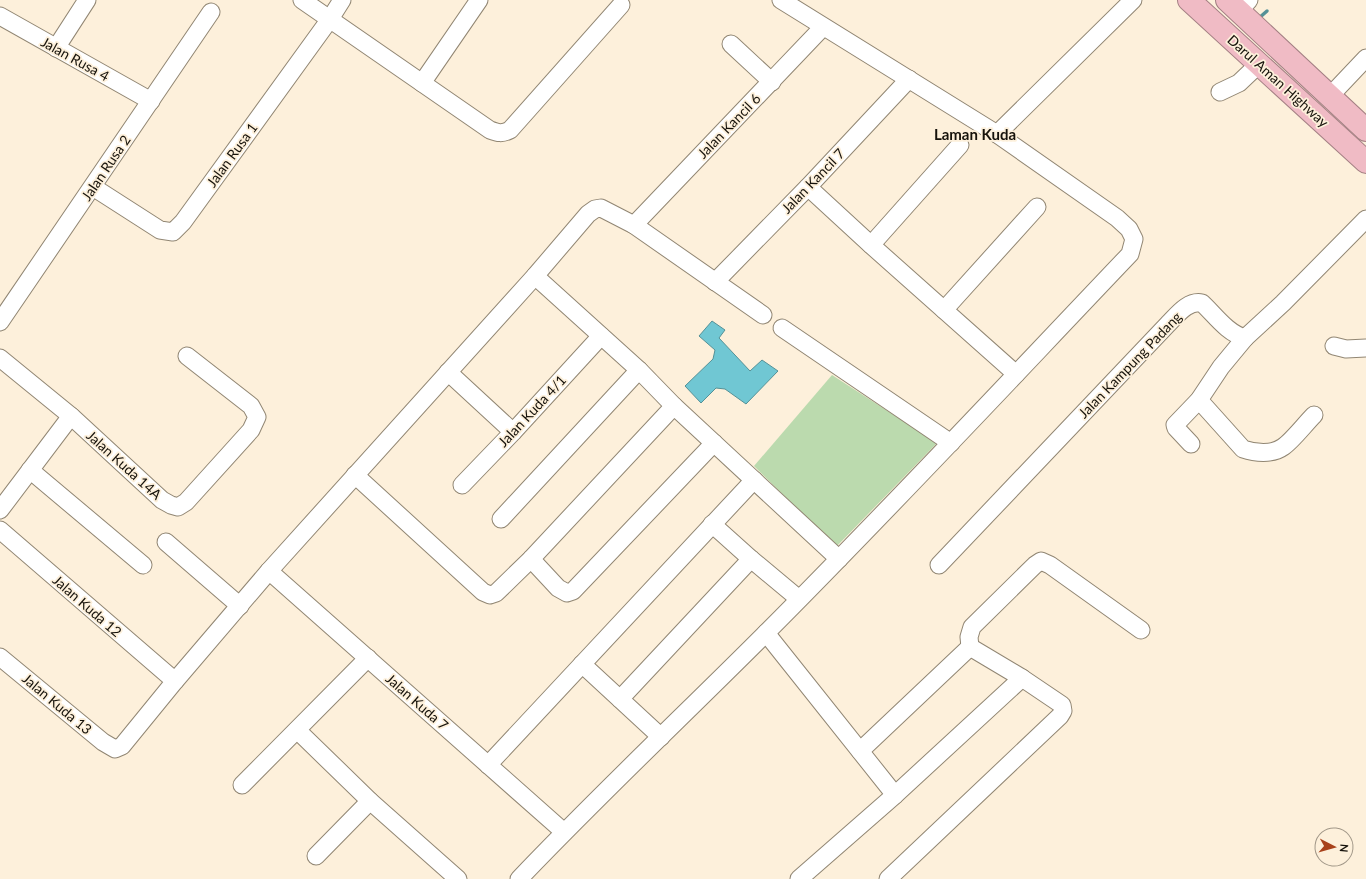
<svg xmlns="http://www.w3.org/2000/svg" width="1366" height="879" font-family="Lato,sans-serif">
  <style>
    .green { fill: #bbdaae }
    .water { fill: #70c7d3; stroke: #559197 }
    .lines { fill: none; stroke-linecap: round; stroke-linejoin: round }
    .stream { stroke: #559197; stroke-width: 3.5 }
    .minor-casing { stroke: #918673; stroke-width: 19 }
    .highway-casing { stroke: #a48084; stroke-width: 24 }
    .minor { stroke: #fff; stroke-width: 17 }
    .highway { stroke: #f0bbc5; stroke-width: 22 }
    .labels { text-anchor: middle; stroke-width: 3.5; stroke-linejoin: round; paint-order: stroke }
    .street-label { font-size: 14px; fill: #16120b; stroke: #fdf0db }
    .neighbourhood-label { font-size: 15px; font-weight: bold; fill: #16120b; stroke: #fdf0db }
  </style>
  <rect width="100%" height="100%" fill="#fdf0db"/>
  <polygon class="green" points="832,375 937,443 836,547 754,466"/>
  <polygon class="water" points="712,321 725,330 719,338 750,371 762,360 778,371 746,404 725,389 716,388 701,403 685,386 713,359 715,350 699,336"/>
  <g class="lines">
    <polyline class="stream" points="1259,18 1267,11"/>
    <defs>
      <g id="minor">
        <path d="M302 0 490 130C498 133 502 134 510 130L621 5"/>
        <polyline points="1239,11 1249,0"/>
        <polyline points="0,16 151,101"/>
        <polyline points="731,44 772,82"/>
        <polyline points="56,48 87,0"/>
        <polyline points="422,83 479,0"/>
        <polyline points="1220,92 1239,83 1259,64"/>
        <polyline points="1330,96 1366,58"/>
        <polyline points="997,134 1133,0"/>
        <polyline points="93,187 160,230 173,232 183,222 330,19 342,0"/>
        <polyline points="808,187 871,245 1016,374"/>
        <polyline points="634,225 823,27"/>
        <polyline points="871,245 960,145"/>
        <polyline points="535,276 639,370 674,406"/>
        <polyline points="715,282 808,187 909,79"/>
        <polyline points="944,310 1037,207"/>
        <polyline points="0,322 211,12"/>
        <polyline points="782,328 951,443"/>
        <polyline points="1334,346 1346,349 1366,348"/>
        <polyline points="0,358 71,416 162,500 171,505 178,507 186,502 251,430 257,417 251,406 187,356"/>
        <polyline points="448,372 513,432"/>
        <path d="M1199 400 1243 449C1255 453 1272 455 1283 447 1292 441 1305 424 1314 415"/>
        <polyline points="1191,444 1176,428 1175,425 1199,400 1221,367 1245,338"/>
        <polyline points="30,470 143,565"/>
        <polyline points="355,475 483,592 490,595 496,593 531,559 674,406 839,559"/>
        <polyline points="462,485 513,432 601,336"/>
        <polyline points="0,510 71,416"/>
        <polyline points="501,519 639,370"/>
        <polyline points="712,524 751,559 799,599"/>
        <polyline points="0,530 175,681"/>
        <polyline points="166,542 240,606"/>
        <polyline points="531,559 558,588 567,593 573,591 714,443"/>
        <path d="M939 565 1168 324C1177 315 1188 300 1202 303 1215 315 1227 333 1245 338L1283 303 1366 219"/>
        <polyline points="269,571 564,832"/>
        <polyline points="766,633 895,795 1022,678 970,647 969,637 972,627 1035,565 1041,561 1050,565 1141,630"/>
        <polyline points="0,657 103,742 115,749 122,746 175,681 269,571 535,276 588,214 595,209 601,208 634,225 763,315"/>
        <polyline points="582,664 661,737"/>
        <polyline points="620,699 751,559"/>
        <polyline points="297,730 370,801 458,879"/>
        <polyline points="860,751 970,647"/>
        <polyline points="488,765 754,480"/>
        <polyline points="242,785 368,658"/>
        <polyline points="316,856 370,801"/>
        <path d="M519 879C599 795 683 716 765 634 889 510 1009 381 1130 254L1134 239 1129 229 1117 218 997 134 781 0"/>
        <polyline points="799,879 895,795"/>
        <polyline points="888,879 1060,716 1063,711 1062,705 1022,678"/>
      </g>
      <g id="highway">
        <polyline points="1189,0 1366,162"/>
        <polyline points="1227,0 1366,130"/>
      </g>
    </defs>
    <use href="#minor" class="minor-casing"/>
    <use href="#highway" class="highway-casing"/>
    <use href="#minor" class="minor"/>
    <use href="#highway" class="highway"/>
  </g>
  <g class="labels">
    <g class="street-label">
      <text transform="translate(75 59) rotate(29)" y="5">Jalan Rusa 4</text>
      <text transform="translate(1278 81) rotate(42)" y="5">Darul Aman Highway</text>
      <text transform="translate(729 126) rotate(-46)" y="5">Jalan Kancil 6</text>
      <text transform="translate(232 155) rotate(-54)" y="5">Jalan Rusa 1</text>
      <text transform="translate(106 168) rotate(-56)" y="5">Jalan Rusa 2</text>
      <text transform="translate(813 181) rotate(-46)" y="5">Jalan Kancil 7</text>
      <text transform="translate(1130 365) rotate(-46)" y="5">Jalan Kampung Padang</text>
      <text transform="translate(532 411) rotate(-47)" y="5">Jalan Kuda 4/1</text>
      <text transform="translate(124 465) rotate(42)" y="5">Jalan Kuda 14A</text>
      <text transform="translate(87 606) rotate(41)" y="5">Jalan Kuda 12</text>
      <text transform="translate(417 702) rotate(41)" y="5">Jalan Kuda 7</text>
      <text transform="translate(57 704) rotate(40)" y="5">Jalan Kuda 13</text>
    </g>
    <g class="neighbourhood-label">
      <text x="975" y="140">Laman Kuda</text>
    </g>
  </g>
  <g transform="translate(1334 847) rotate(96)"><circle r="19" fill="#fdf0db" stroke="#a19788"/>
  <path d="M0-3L7 15L0 10L-7 15Z" fill="#a8411a"/>
  <text y="-6" font-size="11" font-weight="bold" text-anchor="middle" fill="#16120b">N</text>
  </g>
</svg>
